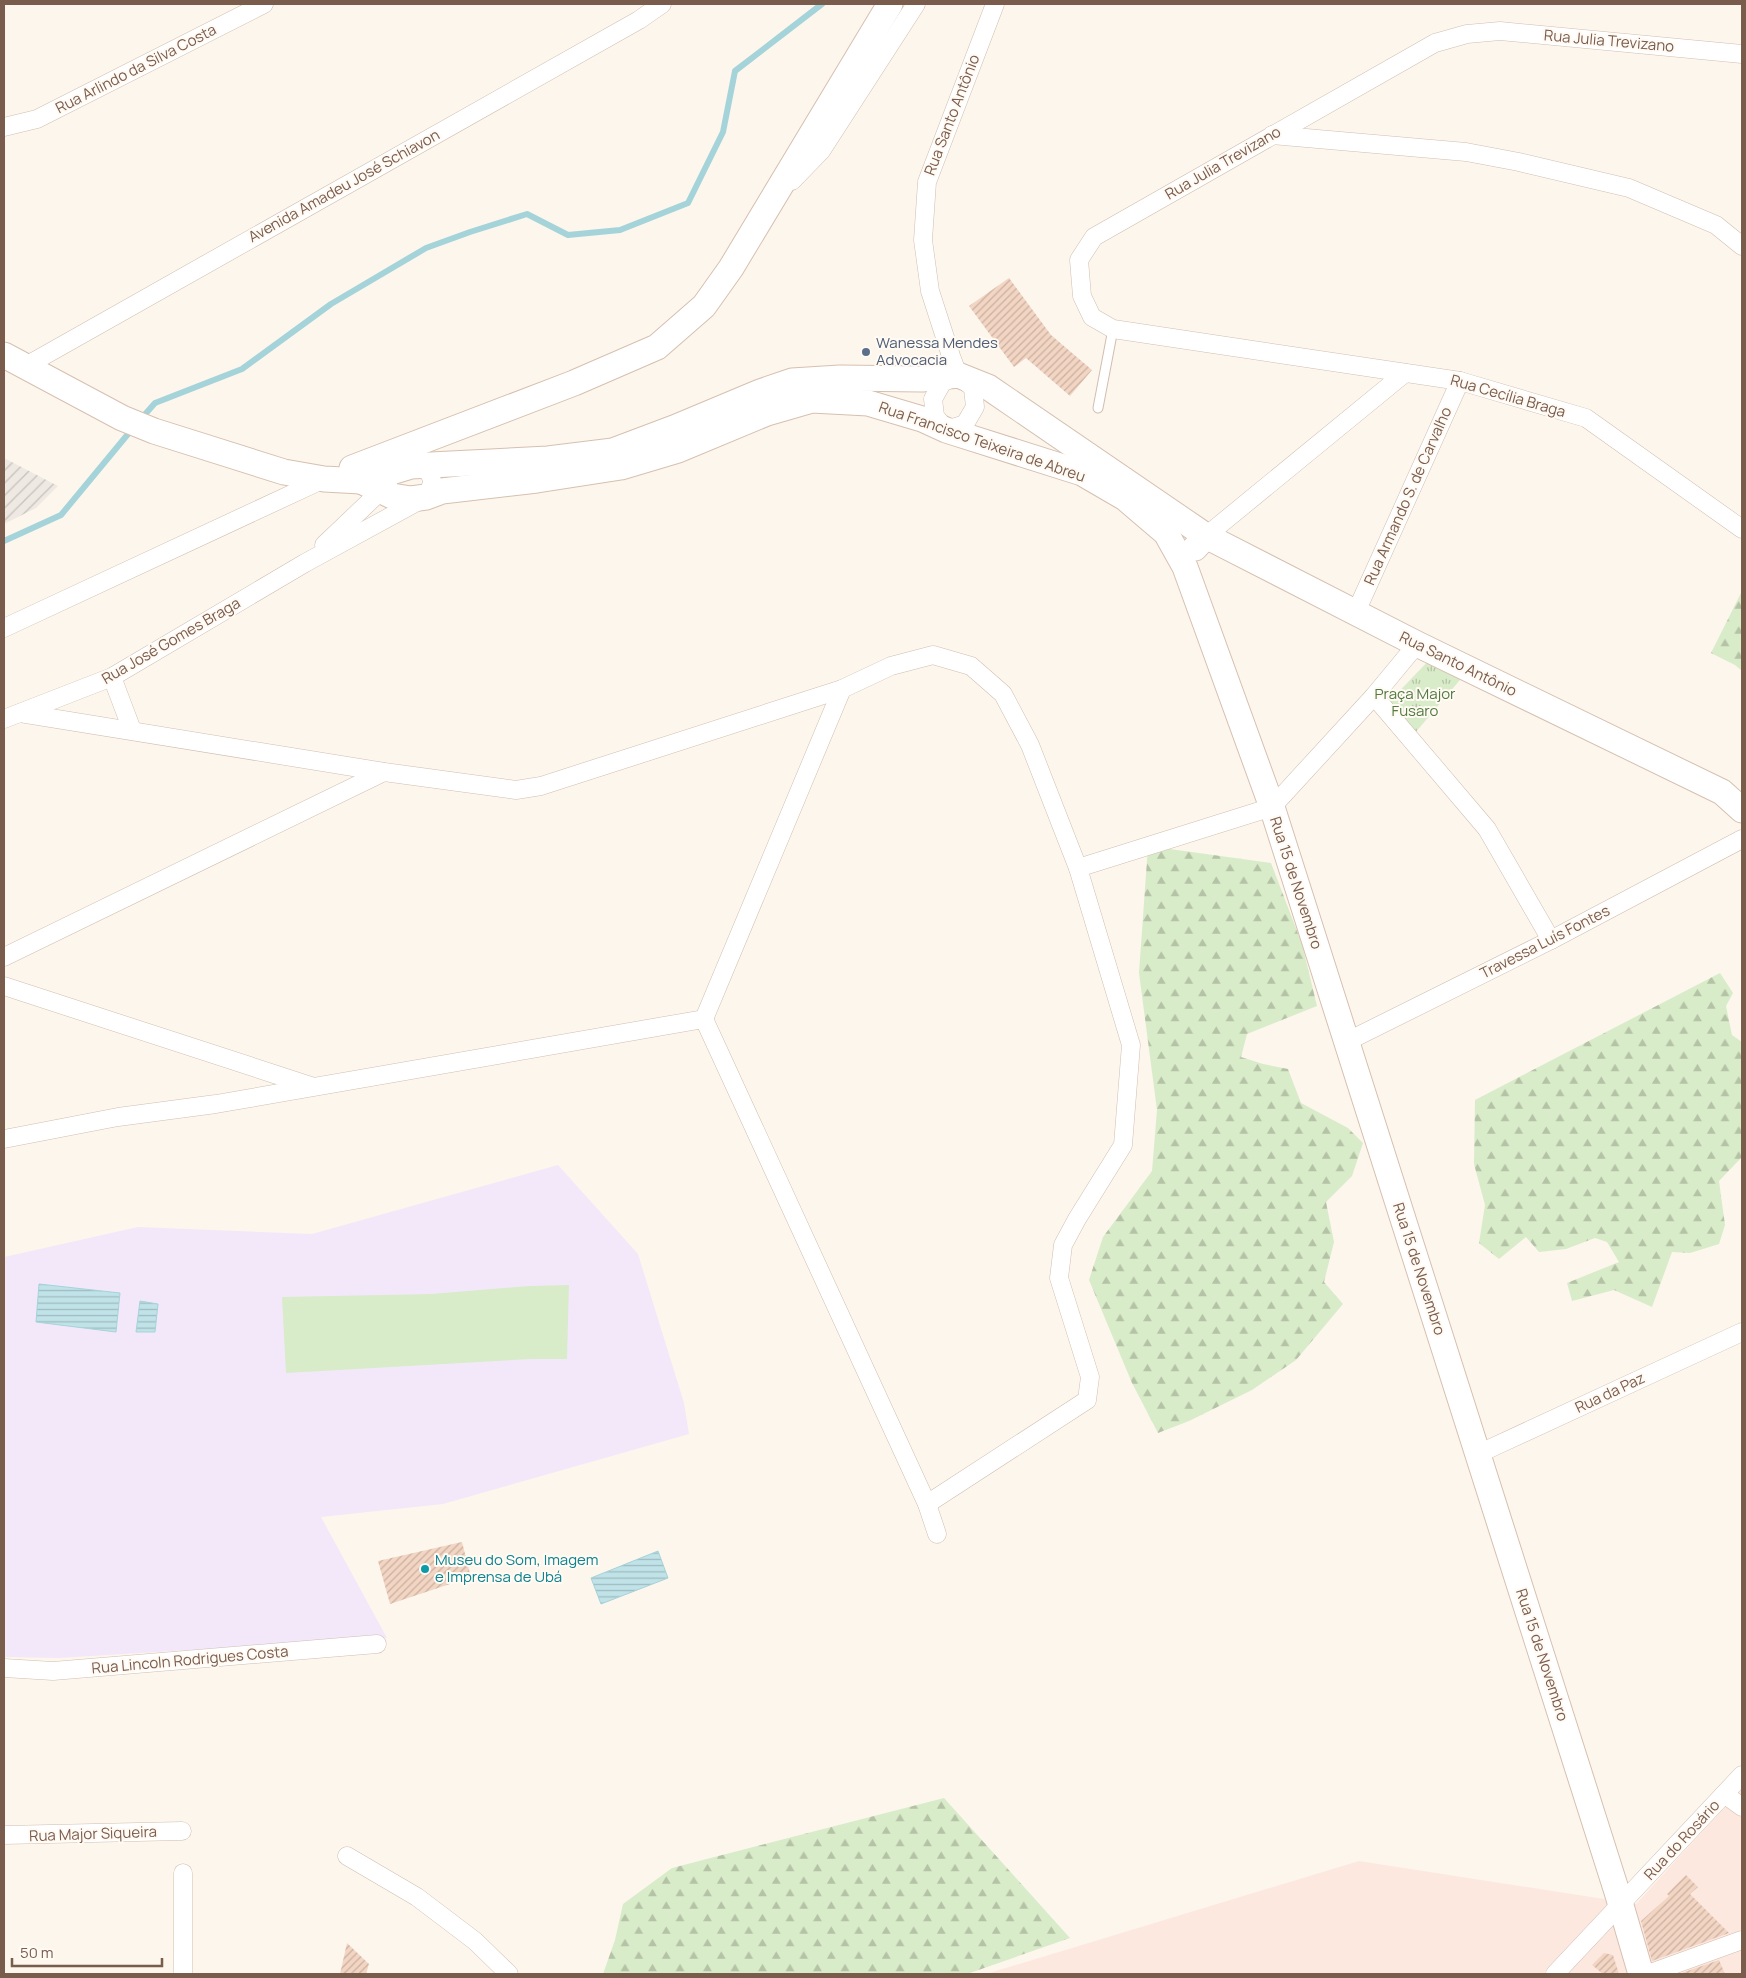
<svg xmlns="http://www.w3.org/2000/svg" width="1746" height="1978" font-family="Manrope,sans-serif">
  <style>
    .commercial { fill: #fde8e0 }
    .industrial { fill: url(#industrial-furrows) }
    .education { fill: #f3e8fa }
    .grass { fill: url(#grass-tufts) }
    .forest { fill: url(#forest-firs) }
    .pitch { fill: #d8ecc9 }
    .water { fill: url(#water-rules); stroke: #a5d3da }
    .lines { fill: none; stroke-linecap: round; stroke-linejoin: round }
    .stream { stroke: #a5d3da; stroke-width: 6 }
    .building { fill: url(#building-hatch) }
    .lane-casing { stroke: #d1beb0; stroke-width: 11 }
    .street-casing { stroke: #d1beb0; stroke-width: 19 }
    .secondary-casing { stroke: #d6c0b0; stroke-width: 27 }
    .lane { stroke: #fff; stroke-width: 9 }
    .street { stroke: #fff; stroke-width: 18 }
    .secondary { stroke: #fff; stroke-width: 25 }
    .service-dot { fill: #5c6f8a; stroke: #fffaf3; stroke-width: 2 }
    .culture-dot { fill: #0f9aa8; stroke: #fffaf3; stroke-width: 2 }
    .labels { text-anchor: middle; stroke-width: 4; stroke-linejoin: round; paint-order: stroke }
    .street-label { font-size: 15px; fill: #7a5c4d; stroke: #fffaf3 }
    .service-label { font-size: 15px; fill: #4e5e75; stroke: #fffaf3; text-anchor: start }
    .park-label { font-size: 15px; fill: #537a41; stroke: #fffaf3 }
    .culture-label { font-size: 15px; fill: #0d838f; stroke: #fffaf3; text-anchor: start }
  </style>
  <defs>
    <pattern id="industrial-furrows" width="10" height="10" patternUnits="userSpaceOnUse" patternTransform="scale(1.25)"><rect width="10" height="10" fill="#efe9e4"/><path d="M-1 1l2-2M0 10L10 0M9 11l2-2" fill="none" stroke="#c7c0bb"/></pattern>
    <pattern id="grass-tufts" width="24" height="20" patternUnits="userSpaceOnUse" patternTransform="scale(1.25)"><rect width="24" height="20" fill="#d8ecc9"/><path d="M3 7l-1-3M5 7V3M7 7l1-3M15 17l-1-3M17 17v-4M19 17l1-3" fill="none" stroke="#b4c2a5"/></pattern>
    <pattern id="forest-firs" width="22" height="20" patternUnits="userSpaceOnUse" patternTransform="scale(1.25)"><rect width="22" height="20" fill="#d8ecc9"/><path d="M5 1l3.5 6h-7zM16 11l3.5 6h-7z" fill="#b4c2a5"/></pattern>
    <pattern id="water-rules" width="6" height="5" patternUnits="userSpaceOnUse" patternTransform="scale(1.25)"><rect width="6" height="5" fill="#bfe3e8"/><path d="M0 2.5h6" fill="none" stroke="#a0bbbe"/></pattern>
    <pattern id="building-hatch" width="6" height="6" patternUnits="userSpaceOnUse" patternTransform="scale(1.25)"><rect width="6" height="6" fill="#f3d5c3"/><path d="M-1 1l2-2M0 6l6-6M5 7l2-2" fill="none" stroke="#cab0a1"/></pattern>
  </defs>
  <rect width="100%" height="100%" fill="#fdf6ec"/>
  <polygon class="commercial" points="1742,1788 1742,1974 986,1974 1359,1861 1636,1904"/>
  <polygon class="industrial" points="4,458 58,486 36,508 4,524"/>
  <polygon class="education" points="558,1165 638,1254 684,1403 689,1434 443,1504 321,1517 387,1638 59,1658 4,1657 4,1257 138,1227 312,1234"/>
  <polygon class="grass" points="1433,656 1465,674 1415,733 1387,704"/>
  <g class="forest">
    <polygon points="1742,591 1742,671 1735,665 1711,653"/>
    <polygon points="1148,846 1271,863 1302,944 1317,1006 1247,1034 1241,1057 1263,1064 1288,1069 1301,1103 1348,1128 1363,1143 1352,1176 1326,1202 1334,1242 1324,1282 1343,1304 1296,1360 1252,1390 1189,1421 1158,1433 1132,1383 1089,1280 1103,1237 1152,1171 1157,1110 1139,973"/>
    <polygon points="1720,973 1733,993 1726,1006 1732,1035 1742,1042 1742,1157 1719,1181 1725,1225 1719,1244 1690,1253 1672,1252 1652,1307 1614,1290 1572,1301 1567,1283 1619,1262 1607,1242 1595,1238 1566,1249 1539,1252 1526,1237 1499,1259 1479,1243 1485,1205 1474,1164 1475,1100"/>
    <polygon points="944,1798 1070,1938 967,1974 603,1974 615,1940 623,1904 672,1868"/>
  </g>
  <polygon class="pitch" points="569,1285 567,1359 530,1359 286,1373 282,1297 431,1294 529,1286"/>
  <g class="water">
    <polygon points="39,1284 120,1293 116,1332 36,1322"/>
    <polygon points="140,1301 158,1304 155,1332 136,1332"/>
    <polygon points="658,1551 668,1578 601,1604 591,1578"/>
  </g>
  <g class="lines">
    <g class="stream">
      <polyline points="140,420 155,403 242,369 331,304 426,248 470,232 527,214 568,235 620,230 688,203 723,132 735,71 822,4"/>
      <polyline points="4,541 61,515 133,428"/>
    </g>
  </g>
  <g class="building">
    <polygon points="1009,278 1051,335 1092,370 1070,396 1026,358 1014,367 969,306"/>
    <polygon points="462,1542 471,1577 390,1604 378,1561"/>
    <polygon points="1686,1875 1698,1887 1690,1894 1729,1933 1652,1961 1641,1921 1669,1896 1667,1894"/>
    <polygon points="347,1943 369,1964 366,1974 340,1974"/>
    <polygon points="1604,1953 1613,1955 1619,1974 1603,1974 1592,1965"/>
    <polygon points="1719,1960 1725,1974 1679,1974"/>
  </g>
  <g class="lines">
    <defs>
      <polyline id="lane" points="1098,408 1113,329"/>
      <g id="street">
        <polyline points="1742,54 1500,31 1467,34 1435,43 1094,237 1079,260 1082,296 1092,317 1113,329 1460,381 1586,418 1742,529"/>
        <polyline points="4,127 37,119 264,4"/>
        <polyline points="1272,135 1466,152 1519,162 1629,188 1716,225 1742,246"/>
        <polyline points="792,181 821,151 916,4"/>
        <polyline points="24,367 639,20 662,4"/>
        <polyline points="955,376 942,383 933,399 935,416 946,430 965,424 975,407 973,388 958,375 951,356 930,291 923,240 927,182 995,4"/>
        <polyline points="1206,536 1405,373"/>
        <polyline points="324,545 388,484"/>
        <polyline points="1356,612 1460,381"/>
        <polyline points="4,628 324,479"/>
        <polyline points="112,677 132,730"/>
        <polyline points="1374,696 1487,829 1551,940"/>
        <polyline points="20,713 384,772 516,790 541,786 842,689 891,666 933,655 971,666 1003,694 1030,745 1078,868 1131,1045 1123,1145 1077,1219 1063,1245 1059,1278 1090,1377 1087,1400 927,1504"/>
        <path d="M4 719 112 677 305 563 426 497C434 482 435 478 422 466"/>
        <polyline points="1078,868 1272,807 1374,696 1417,644"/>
        <polyline points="4,957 384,772"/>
        <polyline points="4,986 311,1086"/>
        <polyline points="704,1019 842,689"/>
        <polyline points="1346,1042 1551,940 1742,839"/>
        <polyline points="4,1139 118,1117 216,1104 704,1019 927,1504 937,1534"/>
        <polyline points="1478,1454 1742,1332"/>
        <polyline points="4,1668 53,1671 377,1644"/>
        <polyline points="1724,1794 1742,1807"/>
        <polyline points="4,1835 182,1831"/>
        <polyline points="347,1856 417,1897 475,1941 509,1974"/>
        <polyline points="183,1873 183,1974"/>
        <polyline points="1555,1974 1742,1775"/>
        <polyline points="1648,1974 1742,1940"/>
      </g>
      <g id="secondary">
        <polyline points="4,355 122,418 154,431 284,472 324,479 361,481 411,466 548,459 613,451 674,428 760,392 792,381 840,378 922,379 958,375 988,387 1206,536"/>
        <polyline points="352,468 574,383 657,347 704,306 731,268 890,4"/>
        <polyline points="361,481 392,496 411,499 426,497 442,491 537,480 621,467 678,450 767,413 812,400 868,403 922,419 946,430 1082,473 1125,498 1166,533 1185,567 1272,807 1617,1892 1641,1974"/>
        <polyline points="1195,548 1206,536 1417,644 1722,792 1742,810"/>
      </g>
    </defs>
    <use href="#lane" class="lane-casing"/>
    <use href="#street" class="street-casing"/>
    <use href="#secondary" class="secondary-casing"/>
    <use href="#lane" class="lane"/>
    <use href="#street" class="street"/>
    <use href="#secondary" class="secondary"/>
  </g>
  <circle class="service-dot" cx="866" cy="352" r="5"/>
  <circle class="culture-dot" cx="425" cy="1569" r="5"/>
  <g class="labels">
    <g class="street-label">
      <text transform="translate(1609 41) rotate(5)" y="5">Rua Julia Trevizano</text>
      <text transform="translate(136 69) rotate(-27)" y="5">Rua Arlindo da Silva Costa</text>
      <text transform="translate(952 115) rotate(-69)" y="5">Rua Santo Antônio</text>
      <text transform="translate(1223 163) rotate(-30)" y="5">Rua Julia Trevizano</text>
      <text transform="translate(344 186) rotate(-29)" y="5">Avenida Amadeu José Schiavon</text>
      <text transform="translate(1508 396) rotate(16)" y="5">Rua Cecília Braga</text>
      <text transform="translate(982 442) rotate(19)" y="5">Rua Francisco Teixeira de Abreu</text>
      <text transform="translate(1408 496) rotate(-66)" y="5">Rua Armando S. de Carvalho</text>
      <text transform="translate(171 641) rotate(-30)" y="5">Rua José Gomes Braga</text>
      <text transform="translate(1458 664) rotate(26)" y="5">Rua Santo Antônio</text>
      <text transform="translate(1296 883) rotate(72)" y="5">Rua 15 de Novembro</text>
      <text transform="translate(1545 942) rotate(-27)" y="5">Travessa Luís Fontes</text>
      <text transform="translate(1419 1269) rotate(72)" y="5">Rua 15 de Novembro</text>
      <text transform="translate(1610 1393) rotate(-25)" y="5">Rua da Paz</text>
      <text transform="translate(1542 1655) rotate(72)" y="5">Rua 15 de Novembro</text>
      <text transform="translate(190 1660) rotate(-5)" y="5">Rua Lincoln Rodrigues Costa</text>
      <text transform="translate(93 1834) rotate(-2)" y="5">Rua Major Siqueira</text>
      <text transform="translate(1682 1840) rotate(-47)" y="5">Rua do Rosário</text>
    </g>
    <g class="service-label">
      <text x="876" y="348">Wanessa Mendes<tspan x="876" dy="17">Advocacia</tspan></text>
    </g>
    <g class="park-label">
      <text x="1415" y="699">Praça Major<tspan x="1415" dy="17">Fusaro</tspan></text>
    </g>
    <g class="culture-label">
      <text x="435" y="1565">Museu do Som, Imagem<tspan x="435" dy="17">e Imprensa de Ubá</tspan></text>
    </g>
  </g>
  <rect width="1746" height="1978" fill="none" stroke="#7a5c4d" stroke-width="10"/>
  <path d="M12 1958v8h150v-8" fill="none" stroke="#7a5c4d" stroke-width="2.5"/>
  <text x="20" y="1958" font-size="15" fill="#7a5c4d" stroke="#fffaf3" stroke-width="4" paint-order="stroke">50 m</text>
</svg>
